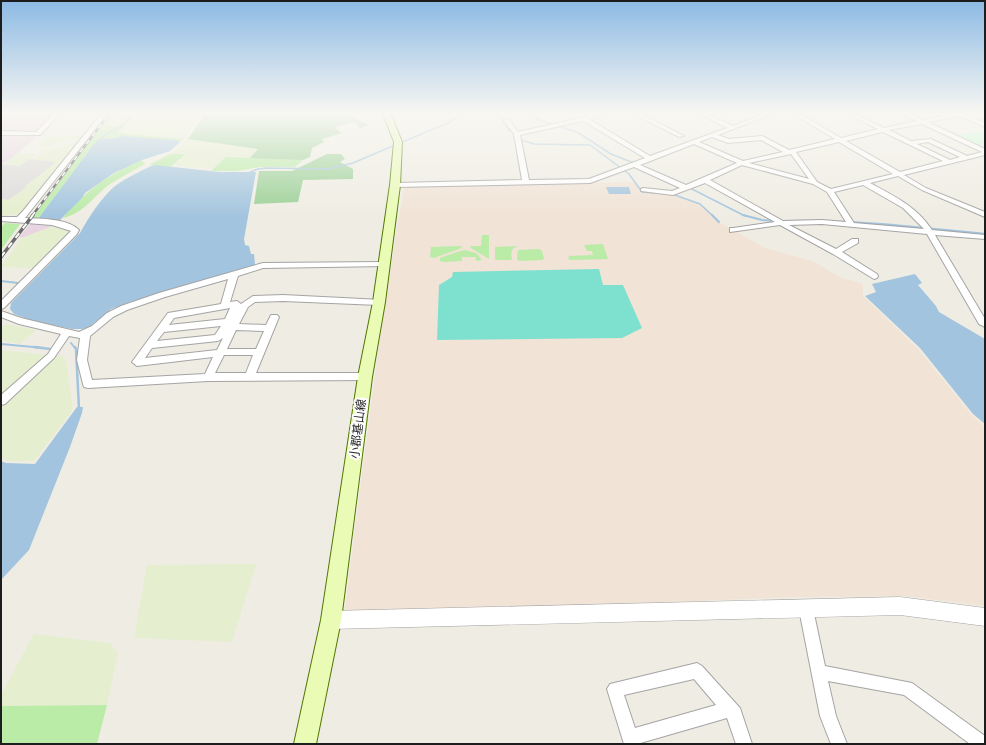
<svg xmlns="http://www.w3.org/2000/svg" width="986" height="745" font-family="Barlow,'Noto Sans JP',sans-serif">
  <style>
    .residential { fill: #dcdbda }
    .industrial { fill: #e8d5e1 }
    .education { fill: #f8ffdc }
    .military { fill: #f1e3d6 }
    .farmland { fill: #e5eece }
    .grass { fill: #baeba7 }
    .forest { fill: #9bd096 }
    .park { fill: #befbd0 }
    .pitch { fill: #7ee1cf }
    .water { fill: #a2c4de }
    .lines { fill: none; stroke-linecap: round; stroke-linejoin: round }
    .stream-far2 { stroke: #a2c4de; stroke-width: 1.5 }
    .stream-far1 { stroke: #a2c4de; stroke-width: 2 }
    .stream { stroke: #a2c4de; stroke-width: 2.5 }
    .minor-casing { stroke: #a4a4a4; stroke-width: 2 }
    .tertiary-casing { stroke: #a4a4a4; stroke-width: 1 }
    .secondary-casing { stroke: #527702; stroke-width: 2 }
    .minor { fill: #fff; fill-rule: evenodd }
    .tertiary { fill: #fff; fill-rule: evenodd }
    .secondary { fill: #e9fbb5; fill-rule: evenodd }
    .rail-far1-casing { stroke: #6b6b6b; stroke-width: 2.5 }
    .rail-casing { stroke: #6b6b6b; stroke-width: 3.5 }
    .rail-far1 { stroke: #fff; stroke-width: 1.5; stroke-dasharray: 5; stroke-linecap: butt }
    .rail { stroke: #fff; stroke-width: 2; stroke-dasharray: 6; stroke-linecap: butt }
    .labels { text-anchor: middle; stroke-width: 4; stroke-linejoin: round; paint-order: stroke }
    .street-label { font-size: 12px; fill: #1d1d1d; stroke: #fff }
  </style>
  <rect width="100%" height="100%" fill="#efede3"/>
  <polygon class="residential" points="30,159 57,162 27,185 26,188 8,200 1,199 1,164 19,166"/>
  <g class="industrial">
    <polygon points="1,114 55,114 36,132 1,132"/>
    <polygon points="1,135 35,136 36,137 12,158 1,164"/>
    <polygon points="31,223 39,223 53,226 22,238 19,237"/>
  </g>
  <polygon class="education" points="528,114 598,114 553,124"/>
  <polygon class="military" points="634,182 641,192 675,195 700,205 719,222 765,248 815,262 839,277 863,284 863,296 918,349 971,414 985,427 985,606 904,596 798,597 344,615 381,327 404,186"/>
  <g class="farmland">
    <polygon points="114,114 132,114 120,126 106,126"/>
    <polygon points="136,114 201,114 184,139 117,133"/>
    <polygon points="84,135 83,138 58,143 48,147 39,147 44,138"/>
    <polygon points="188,139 259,149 250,158 226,157 213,169 174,165 186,155 170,154 178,149"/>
    <polygon points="82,140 20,214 1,216 1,199 9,200 25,188 27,185 56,162 35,160 45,151"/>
    <polygon points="17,153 36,154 19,166 3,163 12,158"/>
    <polygon points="53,226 69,230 68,236 37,268 1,267 22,238"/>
    <polygon points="6,324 36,330 20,344 1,340 1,328"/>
    <polygon points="1,350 48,355 1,398"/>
    <polygon points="61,355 66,360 73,409 34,461 8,461 1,457 1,404 52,358"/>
    <polygon points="256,564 232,642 134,638 147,565"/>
    <polygon points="34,634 110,643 118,653 107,705 1,706 1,695"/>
  </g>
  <g class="grass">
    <polygon points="110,114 114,114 107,126 120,126 132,114 136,114 118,133 184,139 180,142 115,137 108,139 97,140 38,219 32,219"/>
    <polygon points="170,154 186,154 170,167 149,165"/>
    <polygon points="226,157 303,160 295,167 260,167 236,171 211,171"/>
    <path d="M142 160 145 164C133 171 121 177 110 184 93 196 85 213 63 218 84 191 111 173 142 160Z"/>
    <polygon points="5,223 20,224 1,250 1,227"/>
    <polygon points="482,235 489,235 489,259 471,248 470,246 481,246"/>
    <polygon points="603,244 608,259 570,260 568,258 569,256 593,255 592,251 587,251 584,245"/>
    <polygon points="461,246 462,247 459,249 434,258 430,257 431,247"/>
    <path d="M518 246C510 249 511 252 512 260H495V247Z"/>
    <polygon points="539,249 542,251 544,259 542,260 519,261 517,259 518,250"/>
    <polygon points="465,250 476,253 482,260 476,261 476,257 462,257 462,261 443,262 440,261 440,258 457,252"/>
    <polygon points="107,705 97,744 1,744 1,706"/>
  </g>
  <g class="forest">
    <polygon points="205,114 347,114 369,125 360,128 354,122 337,126 336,129 342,133 322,139 324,142 312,148 310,157 303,160 250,158 258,149 188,139"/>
    <polygon points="327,154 341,154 345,159 340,162 353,169 353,179 303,180 298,202 254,204 259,171 292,171"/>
  </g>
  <polygon class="park" points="985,130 985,150 956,136"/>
  <polygon class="pitch" points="599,269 603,285 623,285 642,328 622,338 437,340 439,285 452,277 453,272"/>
  <g class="water">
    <polygon points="124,136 176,140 180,142 170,151 142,160 114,173 85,193 82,198 60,220 38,219 97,140 108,139"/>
    <path d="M155 165 219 172H256L244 239 245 245 249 246 251 254H254L255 265 130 302 111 309 89 327 83 329H72L33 321 14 314 10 309 11 303 80 233C88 218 102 197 115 186 126 178 139 172 151 166Z"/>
    <polygon points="606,187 629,187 631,194 609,194"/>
    <polygon points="915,274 922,283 918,285 936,306 939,312 985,339 985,424 973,414 920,348 865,296 876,292 872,284"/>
    <polygon points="77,407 83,407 82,413 70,447 29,550 1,580 1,461 6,463 35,464"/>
  </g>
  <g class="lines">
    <g class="stream-far2">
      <polyline points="499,114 509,130 514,133 514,138 534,144 590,145 629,174 642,192 655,193"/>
      <polyline points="527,114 540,120 577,132 611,154 634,163"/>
      <polyline points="98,142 106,134 118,128 134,114"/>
      <polyline points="400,143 448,123 463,114"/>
      <polyline points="248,173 258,169 267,168 328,169 353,163 395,145"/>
      <polyline points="688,187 745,216"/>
      <polyline points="672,194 700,204 713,216"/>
    </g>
    <g class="stream-far1">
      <polyline points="712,215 719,222"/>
      <polyline points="743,215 762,220 775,221"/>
      <path d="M780 221C849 219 917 227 985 234"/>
      <polyline points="1,281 18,283"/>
      <polyline points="71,343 75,348"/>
      <polyline points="1,344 44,348"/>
    </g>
    <g class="stream">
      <polyline points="34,347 50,349"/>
      <polyline points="75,347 76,349 79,409"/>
    </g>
    <defs>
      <g id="minor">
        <polygon points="54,114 60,114 40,135 1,135 1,131 36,132"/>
        <path d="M101 114H107L25 218C41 219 67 218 79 230L77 234 4 308 1 309V301L71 231 52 225 1 221V217H17L23 211Z"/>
        <path d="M597 114H607L589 119 650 156 727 128 699 114H707L733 126 764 114H772L718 135 729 139 762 136 789 150 835 139 793 114H800L841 138 878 129 848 114H855L884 128 917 121 903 114H911L923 120 951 114H965L985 123V127L959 116 928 122 985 149V155L904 175 926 188 985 212V217L922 190 898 176 870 183C894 196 916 206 932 230L985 235V239L935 235 985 319V327L979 324 927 234 822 224 789 225 836 249 852 239H858V243L842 252 877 274 878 276 877 278 874 279 833 254 780 225 730 232V228H733L775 222 705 183 673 195 641 191V189L643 188 672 191 680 188 634 167 590 183 395 187 392 185 395 183 522 180 514 134 504 121 505 120H509L518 132ZM583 121 645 158 589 179 529 180 520 135ZM922 124 982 152 967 156 931 139 911 141 889 130ZM883 132 943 161 900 172 846 141ZM712 137 728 143 761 140 783 152 743 161 699 142ZM839 142 893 174 831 189 817 182 796 152ZM928 142 960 157 950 160 917 144ZM694 144 737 163 686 185 640 165ZM791 154 809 179 749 163ZM742 165 813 184 827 192 846 222 822 220 783 221 710 180ZM863 185 903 208 924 229 854 223 834 192Z"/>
        <polygon points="634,114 641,114 684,136 679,137"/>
        <path d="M384 262 388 264 387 266 263 268 238 276 230 302 237 301 241 304 253 296 283 295 382 300 383 302 382 304 379 305 283 301 255 302 248 307 239 324 266 325 271 315H277L279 317 256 373H365L369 374 370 377 369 380 208 381 88 388 84 387 83 384 77 360 80 338 69 336 54 358 5 404 1 405V395L48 354 61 334 19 324 1 317V311L21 318 79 332 92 326 107 313 121 306 159 293 263 263ZM228 279 221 304 168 313 132 362 137 366 213 357 205 374 92 380 87 360 90 336 113 317 127 310 165 297ZM230 308 225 319 169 325 174 318ZM221 326 215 335 157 341 164 332ZM236 330 264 331 256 349H227ZM223 338 217 350 145 358 152 348 218 341ZM224 355H253L246 373H215Z"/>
        <polygon points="806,602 811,604 813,609 825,666 912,683 985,736 985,744 970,744 904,695 828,681 836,716 847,744 831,744 820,716 799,609 801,604"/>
        <path d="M697 663 702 666 740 708 752 744H736L727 718 637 744H624L607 689 610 684ZM694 679 716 705 635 728 624 695Z"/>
      </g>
      <polygon id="tertiary" points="900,597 985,608 985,626 900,615 331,629 324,627 322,620 324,613 331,611"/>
      <polygon id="secondary" points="383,114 391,114 402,142 400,185 385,302 372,377 341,620 316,744 294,744 321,620 358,377 373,302 390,185 394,142"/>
    </defs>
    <use href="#minor" class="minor-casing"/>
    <use href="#tertiary" class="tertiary-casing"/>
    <use href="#secondary" class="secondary-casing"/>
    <use href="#minor" class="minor"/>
    <use href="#tertiary" class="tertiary"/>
    <use href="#secondary" class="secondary"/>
    <defs>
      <polyline id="rail-far1" points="32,216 109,114"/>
      <polyline id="rail" points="1,257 33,215"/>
    </defs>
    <use href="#rail-far1" class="rail-far1-casing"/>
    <use href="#rail" class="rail-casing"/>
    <use href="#rail-far1" class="rail-far1"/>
    <use href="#rail" class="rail"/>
  </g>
  <linearGradient id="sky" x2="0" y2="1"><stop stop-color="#8cbae4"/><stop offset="0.52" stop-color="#f8f7f2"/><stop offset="1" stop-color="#f8f7f2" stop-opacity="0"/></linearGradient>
  <rect width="986" height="218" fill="url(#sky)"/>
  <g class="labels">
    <g class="street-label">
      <text transform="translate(358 429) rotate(-83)" y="4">小郡基山線</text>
    </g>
  </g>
  <rect width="986" height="745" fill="none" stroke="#1d1d1d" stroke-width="4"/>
</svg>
